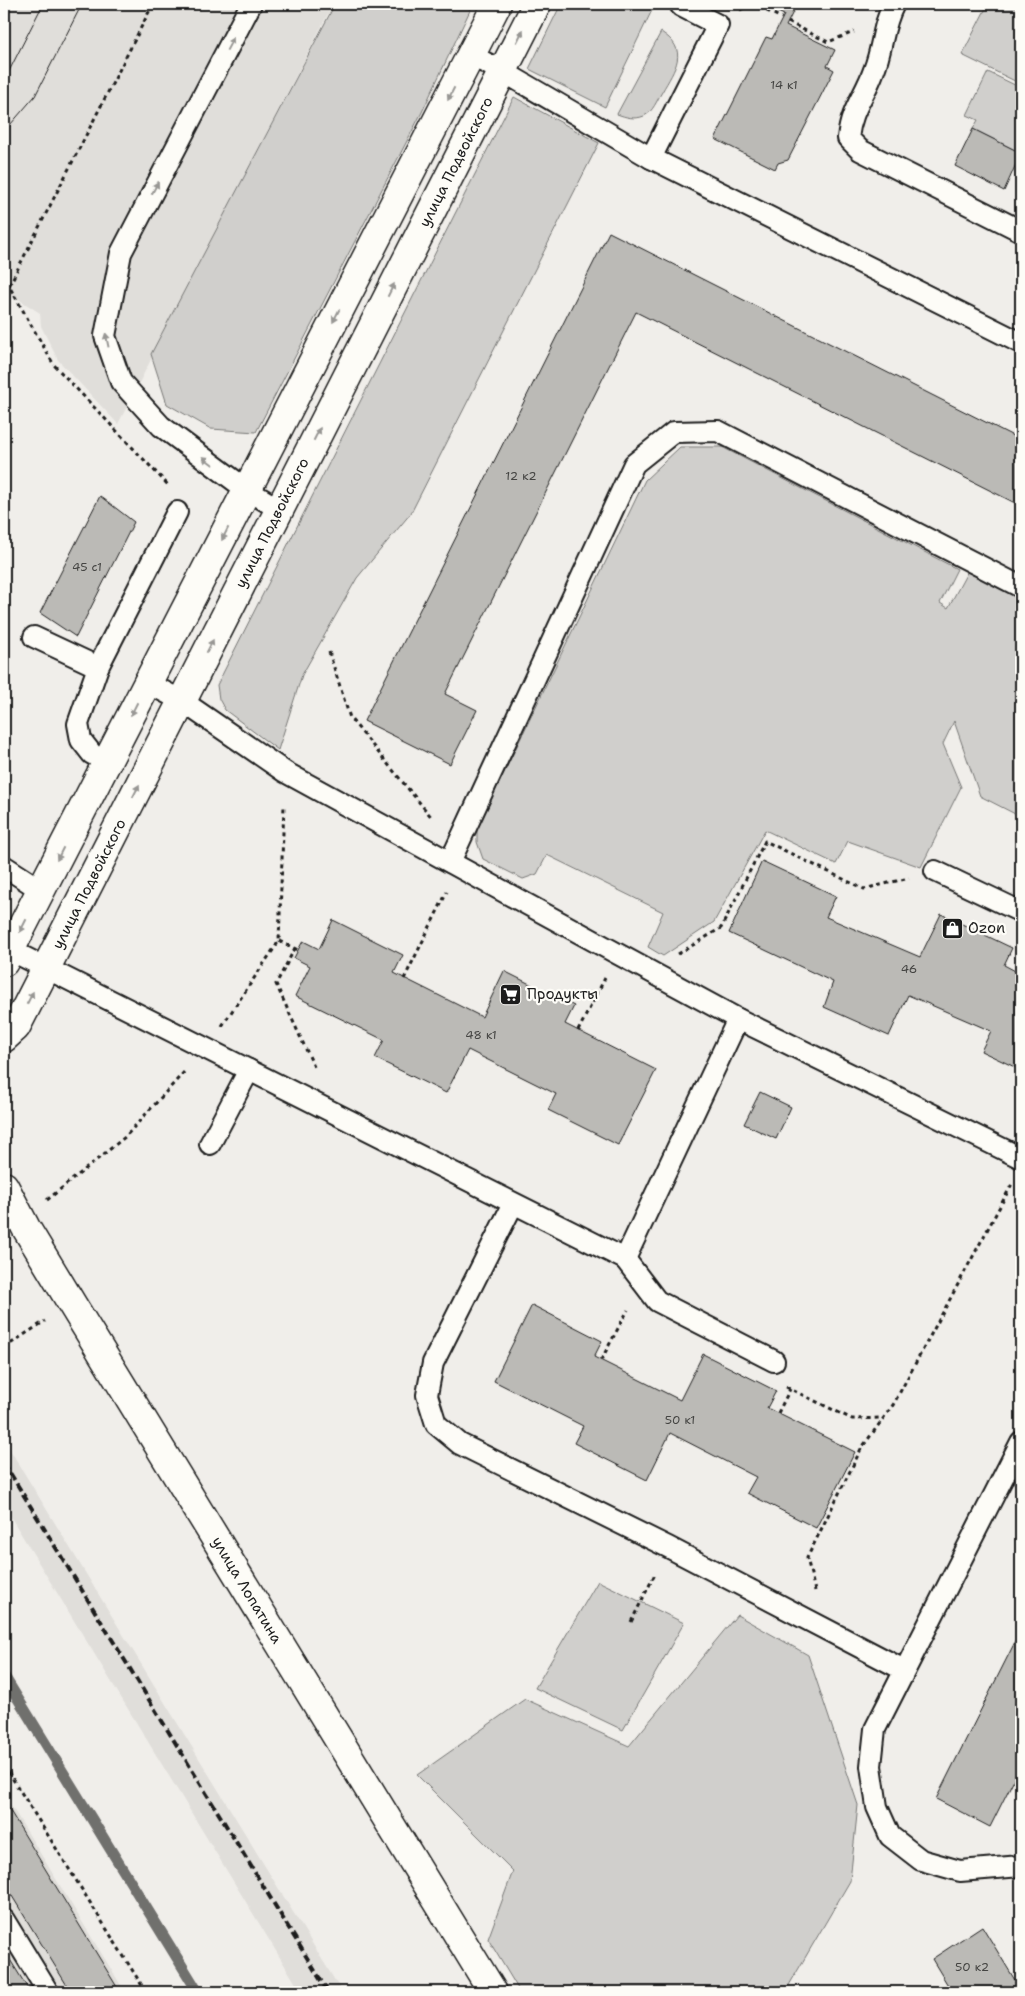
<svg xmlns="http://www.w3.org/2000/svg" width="1025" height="1996" font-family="'Shantell Sans',sans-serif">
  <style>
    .built { fill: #e0deda }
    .green { fill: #d0cfcc; stroke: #767674 }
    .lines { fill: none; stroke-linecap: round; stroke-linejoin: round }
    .stream { stroke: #706f6d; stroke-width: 11 }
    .building { fill: #bbbab6; stroke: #1c1c1c }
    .service-casing { stroke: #1c1c1c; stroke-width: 24 }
    .minor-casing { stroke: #1c1c1c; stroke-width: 31 }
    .path { stroke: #1c1c1c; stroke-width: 3; stroke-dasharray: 4 4; stroke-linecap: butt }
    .service { stroke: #fdfcf7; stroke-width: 20 }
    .minor { stroke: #fdfcf7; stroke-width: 28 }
    .tram { stroke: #1c1c1c; stroke-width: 1 }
    .rail { stroke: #1c1c1c; stroke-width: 4; stroke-dasharray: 8 4; stroke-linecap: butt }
    .oneway { fill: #989794 }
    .labels { text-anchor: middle; stroke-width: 4.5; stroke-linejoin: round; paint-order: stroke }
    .number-label { font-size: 12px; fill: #444442 }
    .street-label { font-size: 15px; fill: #1c1c1c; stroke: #fdfcf7 }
    .poi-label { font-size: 15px; fill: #1c1c1c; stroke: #fdfcf7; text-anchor: start }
  </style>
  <rect width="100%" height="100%" fill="#f0eeea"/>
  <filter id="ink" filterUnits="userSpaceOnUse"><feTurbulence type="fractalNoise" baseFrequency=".02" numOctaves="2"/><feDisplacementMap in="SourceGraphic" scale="10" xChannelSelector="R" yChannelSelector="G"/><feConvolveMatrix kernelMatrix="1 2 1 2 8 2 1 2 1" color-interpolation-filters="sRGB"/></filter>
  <g filter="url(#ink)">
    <g class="built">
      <polygon points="4,4 333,4 118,424 58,360 41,326 40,313 4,290"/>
      <polygon points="4,1440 342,1992 301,1992 4,1506"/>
      <polygon points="4,1794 125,1992 4,1992"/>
    </g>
    <g class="green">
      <polygon points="335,4 473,4 422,112 256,432 211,429 167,404 151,354"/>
      <polygon points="561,4 655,4 605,107 529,69"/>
      <polygon points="988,4 1021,4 1021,84 962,55"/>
      <path d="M661 32C690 50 675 69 662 92 657 100 653 112 644 116 635 120 625 117 617 114Z"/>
      <polygon points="988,72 1021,88 1021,153 973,129 978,120 967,115"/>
      <polygon points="514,97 599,143 411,513 357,578 302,675 278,750 225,710 219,699 217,685"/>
      <polygon points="680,447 722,447 957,569 940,603 948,608 970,567 1021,593 1021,817 980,796 954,721 943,744 961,787 921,867 848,841 836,864 765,830 714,922 663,956 648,947 663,912 547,855 537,874 523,879 483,859 477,842 477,829 645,480"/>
      <polygon points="598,1581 684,1623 623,1730 535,1688"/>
      <polygon points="737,1615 808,1655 858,1805 850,1881 785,1992 520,1992 488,1939 513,1871 417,1775 525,1699 629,1746"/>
    </g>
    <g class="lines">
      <polyline class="stream" points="4,1676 198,1992"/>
    </g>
    <g class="building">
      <polygon points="761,4 797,4 786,26 835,50 827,66 834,70 788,160 778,163 775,169 715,139 766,37 772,39 784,15"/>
      <polygon points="973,129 1021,153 1004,191 955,166"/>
      <polygon points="609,232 1021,440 1021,506 636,312 445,694 477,710 450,764 364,721"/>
      <polygon points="100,496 134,522 76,637 40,613"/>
      <polygon points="762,861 836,896 826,917 920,957 941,914 1012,948 1004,965 1021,974 1021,1070 981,1051 991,1031 908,995 889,1036 824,1007 833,982 729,933"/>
      <polygon points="333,920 403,955 394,973 482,1017 504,971 574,1006 565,1024 656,1070 618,1145 548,1110 556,1094 468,1050 446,1093 375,1058 384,1040 295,996 310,966 294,958 298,950 303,941 319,949"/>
      <polygon points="760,1092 791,1107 776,1139 744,1124"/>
      <polygon points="532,1305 602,1341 594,1357 680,1400 703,1354 776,1391 767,1408 855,1452 816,1528 747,1493 756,1477 670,1433 647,1480 574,1443 583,1426 494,1381"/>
      <polygon points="1021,1630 1021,1765 990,1827 936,1799"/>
      <polygon points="4,1801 120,1992 71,1992 4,1883"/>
      <polygon points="982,1926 1021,1990 1021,1992 952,1992 932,1959"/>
      <polygon points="4,1950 30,1992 4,1992"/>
    </g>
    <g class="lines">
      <defs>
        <g id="service">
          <polyline points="251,4 121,253 105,336 121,382 161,426 247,490 279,509"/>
          <path d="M894 4C882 26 883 48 874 70 865 96 851 109 848 138L860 150 1021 231"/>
          <polyline points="470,55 502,71 651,158 1021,343"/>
          <polyline points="651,158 718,25 681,6"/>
          <polyline points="34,637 98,667"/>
          <polyline points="148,683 182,701 285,772 618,954 738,1019 1021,1158"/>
          <polyline points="107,762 92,754 81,740 78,724 98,667 177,512"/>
          <polyline points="450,862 634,464 674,432 718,431 1021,587"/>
          <polyline points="4,866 41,890"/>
          <polyline points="935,871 1021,912"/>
          <polyline points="10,950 625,1259 738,1019"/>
          <polyline points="210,1144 249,1070"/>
          <polyline points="513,1204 433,1363 427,1395 436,1424 460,1444 668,1547 904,1670"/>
          <polyline points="625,1259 657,1301 774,1361"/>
          <polyline points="1021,1442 875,1729 871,1766 877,1807 890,1836 921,1860 960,1871 1021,1866"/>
          <polyline points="4,1920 48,1992"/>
        </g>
        <g id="minor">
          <polyline points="4,962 497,4"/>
          <polyline points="4,1038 16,1027 537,4"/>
          <polyline points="4,1186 26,1228 72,1304 493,1992"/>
        </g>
      </defs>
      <use href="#service" class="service-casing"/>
      <use href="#minor" class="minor-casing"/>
      <g class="path">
        <polyline points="153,4 9,286 54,365 169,486"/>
        <polyline points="752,4 782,18"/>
        <polyline points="740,10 750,4"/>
        <polyline points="788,22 828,42 854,32"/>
        <polyline points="329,652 350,718 433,819"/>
        <polyline points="279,941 298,950"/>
        <polyline points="295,948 276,984 315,1069"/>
        <polyline points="678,954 721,928 765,841 864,889 909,878"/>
        <polyline points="404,979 447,892"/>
        <polyline points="222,1026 279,941 284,805"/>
        <polyline points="578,1031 605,978"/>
        <polyline points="47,1200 125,1137 186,1070"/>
        <polyline points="4,1348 45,1321"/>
        <polyline points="601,1360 628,1310"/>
        <polyline points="786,1387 852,1419 882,1418"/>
        <polyline points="778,1413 790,1389"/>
        <polyline points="815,1591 807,1558 861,1449 893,1405 1012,1184"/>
        <polyline points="631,1622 656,1572"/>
        <polyline points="4,1765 146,1992"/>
      </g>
      <use href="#service" class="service"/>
      <use href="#minor" class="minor"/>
      <g class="tram">
        <polyline points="4,14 9,4"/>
        <polyline points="4,81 43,4"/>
        <polyline points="4,132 35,96 82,4"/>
      </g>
      <polyline class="rail" points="4,1463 328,1992"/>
    </g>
    <defs><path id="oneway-solid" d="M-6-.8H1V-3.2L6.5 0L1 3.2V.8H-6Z" transform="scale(1.25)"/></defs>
    <g class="oneway">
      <use href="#oneway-solid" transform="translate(520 36) rotate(-63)"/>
      <use href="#oneway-solid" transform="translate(230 44) rotate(-62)"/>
      <use href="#oneway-solid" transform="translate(451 94) rotate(117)"/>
      <use href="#oneway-solid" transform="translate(155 188) rotate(-62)"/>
      <use href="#oneway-solid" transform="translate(391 290) rotate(-63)"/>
      <use href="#oneway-solid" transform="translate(336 316) rotate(117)"/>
      <use href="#oneway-solid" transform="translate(107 340) rotate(-102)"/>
      <use href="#oneway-solid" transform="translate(317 434) rotate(-63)"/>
      <use href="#oneway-solid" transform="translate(208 461) rotate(-143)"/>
      <use href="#oneway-solid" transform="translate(225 534) rotate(117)"/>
      <use href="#oneway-solid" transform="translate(210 646) rotate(-63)"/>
      <use href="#oneway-solid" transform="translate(134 709) rotate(117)"/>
      <use href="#oneway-solid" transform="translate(136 791) rotate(-63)"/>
      <use href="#oneway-solid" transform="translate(60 854) rotate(117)"/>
      <use href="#oneway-solid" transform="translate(23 926) rotate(117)"/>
      <use href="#oneway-solid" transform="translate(30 998) rotate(-63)"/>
    </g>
  </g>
  <defs>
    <symbol id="shop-square" viewBox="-11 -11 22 22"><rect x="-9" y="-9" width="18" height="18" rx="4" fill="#1c1c1c" stroke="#fdfcf7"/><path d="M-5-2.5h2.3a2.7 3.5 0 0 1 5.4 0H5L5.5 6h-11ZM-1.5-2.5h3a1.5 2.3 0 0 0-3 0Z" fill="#fff"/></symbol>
    <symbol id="supermarket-square" viewBox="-11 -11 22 22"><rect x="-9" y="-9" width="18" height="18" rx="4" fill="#1c1c1c" stroke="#fdfcf7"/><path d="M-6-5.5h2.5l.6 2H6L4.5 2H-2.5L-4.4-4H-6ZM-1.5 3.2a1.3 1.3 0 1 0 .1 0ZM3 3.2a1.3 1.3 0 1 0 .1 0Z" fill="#fff"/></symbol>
  </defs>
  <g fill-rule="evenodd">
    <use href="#shop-square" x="940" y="916" width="25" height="25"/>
    <use href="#supermarket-square" x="498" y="982" width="25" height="25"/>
  </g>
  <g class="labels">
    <g class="number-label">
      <text x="784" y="89">14 к1</text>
      <text x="521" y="480">12 к2</text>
      <text x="87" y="571">45 с1</text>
      <text x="909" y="973">46</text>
      <text x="481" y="1039">48 к1</text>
      <text x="680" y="1424">50 к1</text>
      <text x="972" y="1971">50 к2</text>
    </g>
    <g class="street-label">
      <text transform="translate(456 162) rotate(-63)" y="5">улица Подвойского</text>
      <text transform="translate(272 523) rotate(-63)" y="5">улица Подвойского</text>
      <text transform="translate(89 884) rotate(-63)" y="5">улица Подвойского</text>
      <text transform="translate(247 1590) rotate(59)" y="5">улица Лопатина</text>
    </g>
    <g class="poi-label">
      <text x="968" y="933">Ozon</text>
      <text x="527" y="999">Продукты</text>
    </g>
  </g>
  <rect width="1025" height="1996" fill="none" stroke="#fdfcf7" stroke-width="20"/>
  <rect x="10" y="10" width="1005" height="1976" fill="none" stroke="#1c1c1c" stroke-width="2" filter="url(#ink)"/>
</svg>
